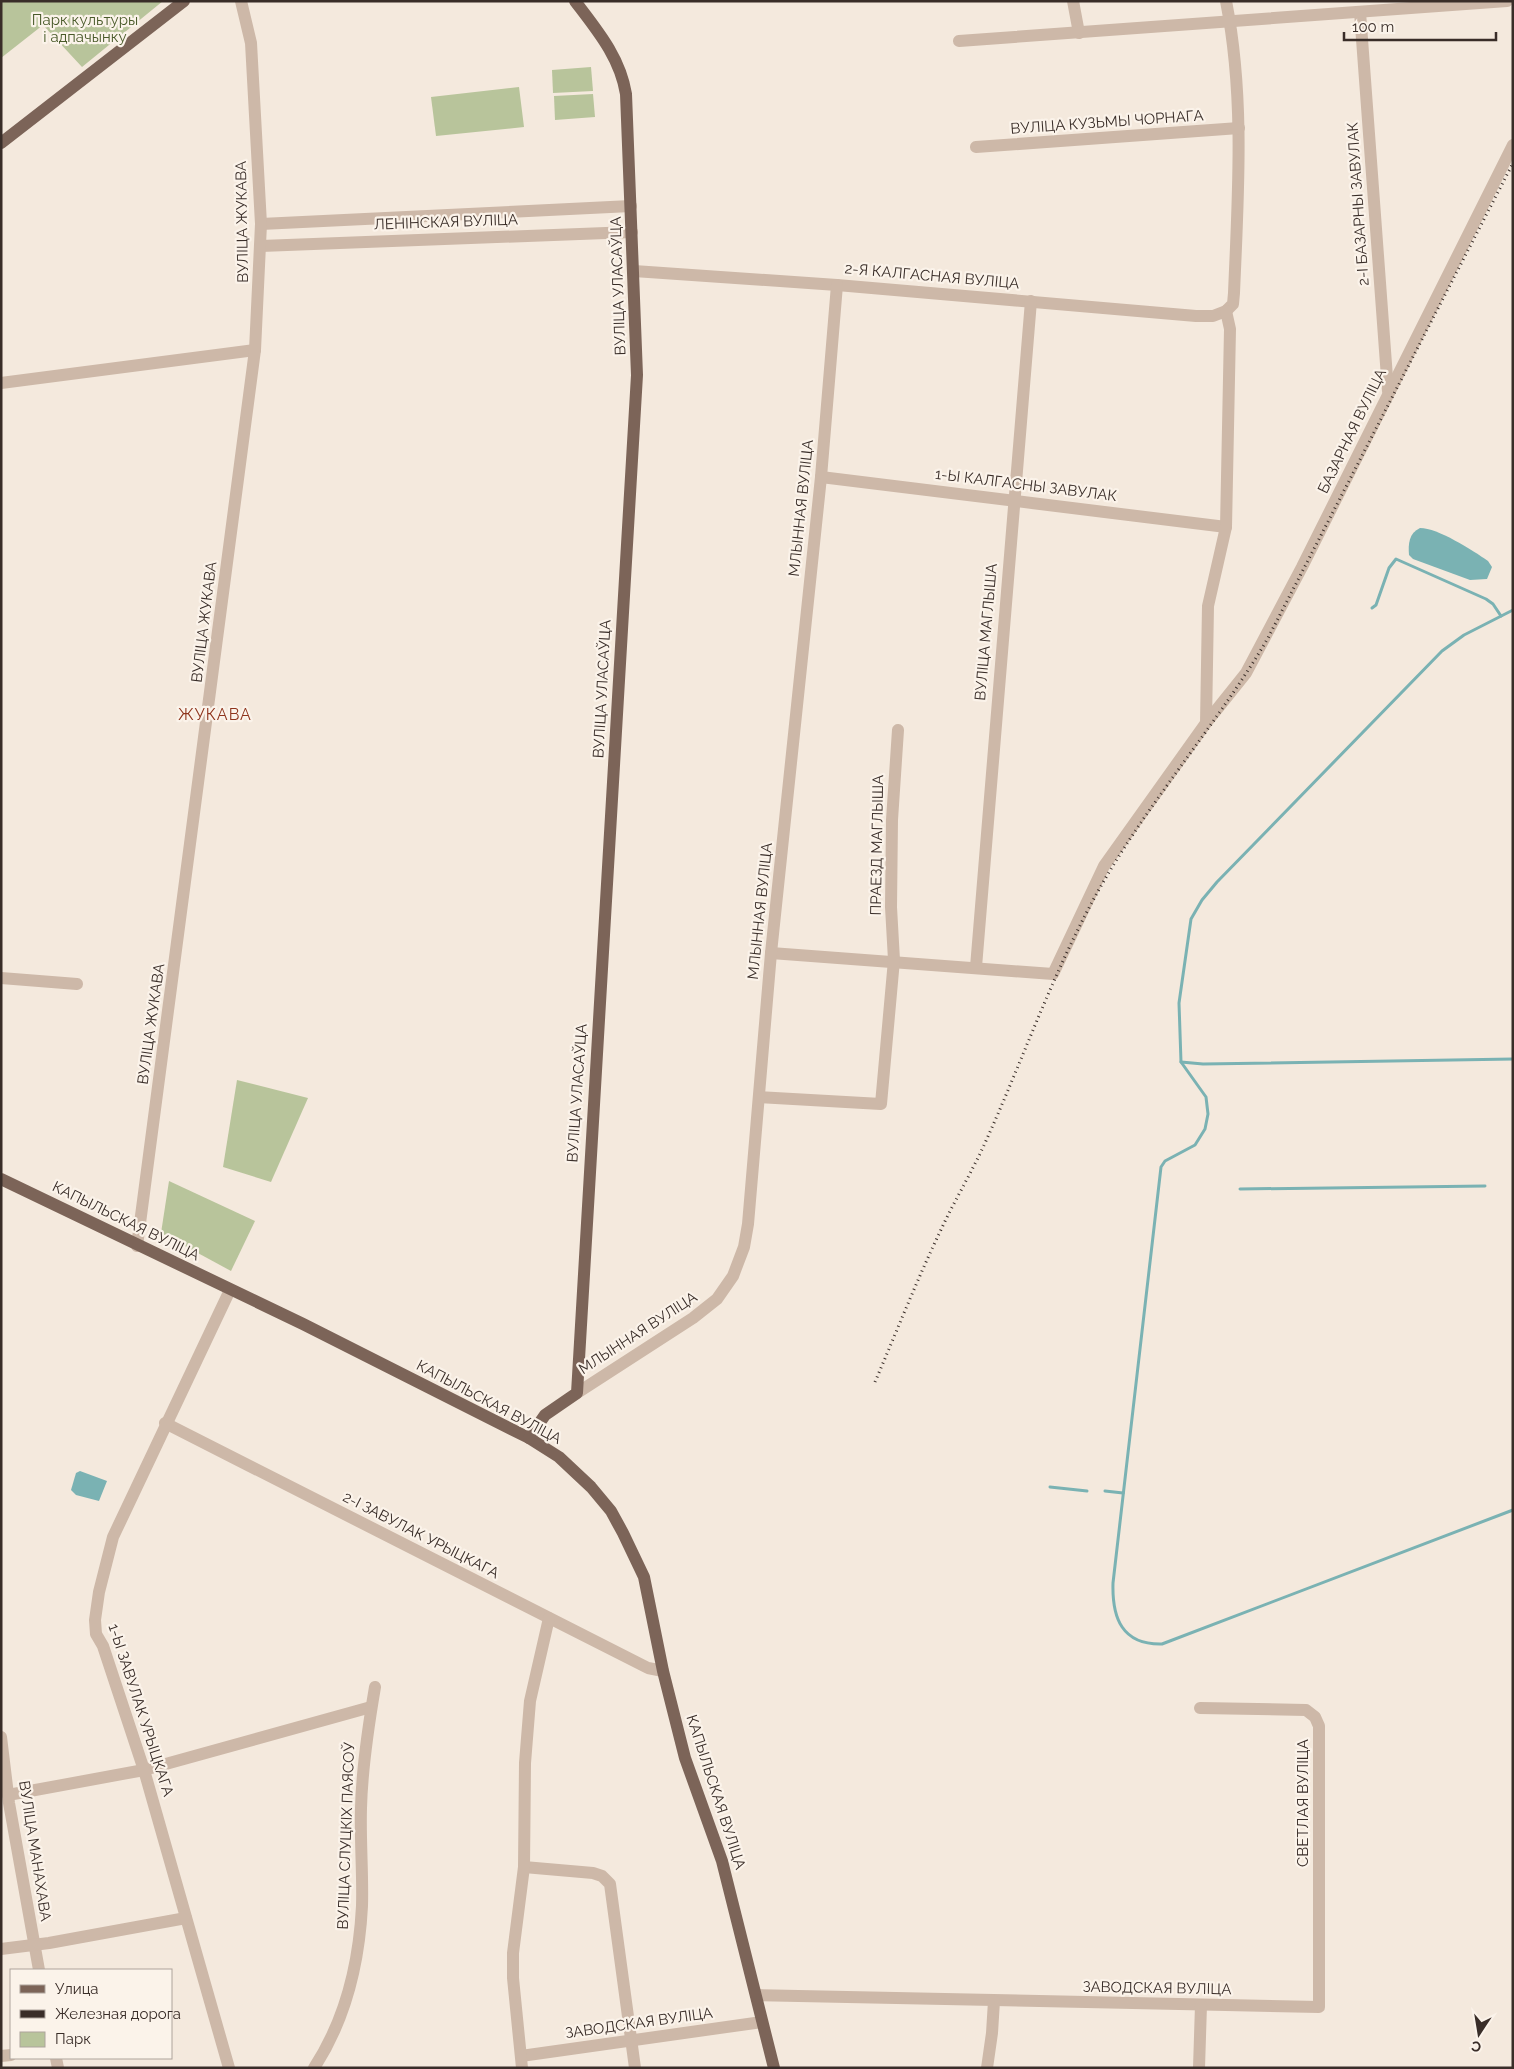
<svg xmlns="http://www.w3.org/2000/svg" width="1514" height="2069" font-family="Raleway,sans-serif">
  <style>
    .green { fill: #b8c49b }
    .water { fill: #7ab2b3 }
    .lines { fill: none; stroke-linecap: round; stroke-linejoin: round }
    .stream { stroke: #7ab2b3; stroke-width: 3 }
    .minor { stroke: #cdb8a8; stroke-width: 12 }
    .major { stroke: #7c6458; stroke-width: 12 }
    .rail { stroke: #392d28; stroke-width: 3; stroke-dasharray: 1 4; stroke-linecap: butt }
    .labels { text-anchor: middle; stroke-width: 4.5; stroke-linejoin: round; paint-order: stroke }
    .park-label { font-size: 15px; fill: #495a2a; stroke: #fbf3ea }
    .street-label { font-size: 15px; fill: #392d28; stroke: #fbf3ea }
    .neighbourhood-label { font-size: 16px; letter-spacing: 1px; fill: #8e341c; stroke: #fbf3ea }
  </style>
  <rect width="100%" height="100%" fill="#f4e9dd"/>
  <g class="green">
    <polygon points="1,1 163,1 82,67 43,25 1,58"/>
    <polygon points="591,67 593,91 553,93 552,70"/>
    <polygon points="519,87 524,127 436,136 431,97"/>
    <polygon points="593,94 595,117 555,120 554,96"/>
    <polygon points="237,1080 308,1098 271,1182 223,1167"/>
    <polygon points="169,1181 255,1221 231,1271 161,1233"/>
  </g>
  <g class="water">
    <path d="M1420 528C1438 528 1472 550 1488 561L1492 567 1487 579 1470 580 1413 559 1409 555C1408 544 1409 533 1420 528Z"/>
    <polygon points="80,1471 107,1481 99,1501 76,1495 71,1490 76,1473"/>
  </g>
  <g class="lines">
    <g class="stream">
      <polyline points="1372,608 1376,605 1389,568 1396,559 1486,599 1493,604 1501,616"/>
      <path d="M1513 610 1464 635 1442 651 1217 882 1202 900 1191 919 1179 1003 1181 1062 1206 1097 1208 1114 1205 1129 1195 1145 1165 1161 1161 1167 1113 1583C1112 1618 1122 1645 1162 1644L1513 1510"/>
      <polyline points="1181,1062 1203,1064 1513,1059"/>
      <polyline points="1240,1189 1485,1186"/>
      <polyline points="1050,1487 1087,1491"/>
      <polyline points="1105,1491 1123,1493"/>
    </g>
    <g class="minor">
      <polyline points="1073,1 1079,33"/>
      <path d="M1226 1C1245 97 1238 196 1234 293L1233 304 1226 311"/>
      <polyline points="1360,12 1388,391"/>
      <polyline points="959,41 1507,1"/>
      <polyline points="976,147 1239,128"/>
      <polyline points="261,224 631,206"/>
      <polyline points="261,246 632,232"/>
      <polyline points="634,271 837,285 1196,316 1213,316 1226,311"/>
      <polyline points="1,383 255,350"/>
      <polyline points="821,477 1226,527"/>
      <polyline points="1206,723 1246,673 1302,567 1513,145"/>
      <polyline points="771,953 1053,974 1104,866 1206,723 1208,606 1226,527 1230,329 1226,311"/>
      <polyline points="976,967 1031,301"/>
      <polyline points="1,978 77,984"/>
      <polyline points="759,1097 881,1104 894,960 891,907 892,820 898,730"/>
      <polyline points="137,1246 255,350 261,224 251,43 241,1"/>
      <polyline points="577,1393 693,1318 717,1299 733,1276 744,1247 748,1224 771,953 821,477 837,285"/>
      <polyline points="165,1423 648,1668 663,1671"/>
      <polyline points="1,1737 9,1803 39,1970"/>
      <polyline points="8,1795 144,1770 371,1707"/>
      <polyline points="524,1867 593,1873 602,1876 610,1884 635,2068"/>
      <polyline points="1,1949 49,1943 186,1918"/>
      <polyline points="756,1995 1319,2007 1319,1726 1315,1717 1306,1710 1200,1708"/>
      <polyline points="1,2056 11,2055"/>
      <polyline points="521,2056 762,2022"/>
      <polyline points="56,2058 58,2068"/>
      <polyline points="229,2068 144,1770 103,1646 96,1634 95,1620 99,1592 113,1537 230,1290"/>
      <path d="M314 2068C346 2019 359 1965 362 1906 363 1874 360 1841 361 1808 362 1767 368 1728 375 1687"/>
      <polyline points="522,2068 513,1978 513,1953 524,1867 525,1763 530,1701 549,1618"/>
      <polyline points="987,2068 992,2033 994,2001"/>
      <polyline points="1199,2068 1201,2005"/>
    </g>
    <g class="major">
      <polyline points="1,143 184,1"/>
      <polyline points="1,1179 303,1324 529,1438 559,1457 591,1487 611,1511 623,1533 644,1577 663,1671 685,1758 722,1861 774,2068"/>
      <path d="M529 1438 545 1415 577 1393 637 375 626 94C620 57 597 30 575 1"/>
    </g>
    <path class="rail" d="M875 1382C896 1333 916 1282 939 1234 953 1203 971 1174 985 1143 1021 1064 1049 983 1090 906 1140 811 1214 730 1268 638L1513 163"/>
  </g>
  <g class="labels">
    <g class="park-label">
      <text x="85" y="25">Парк культуры<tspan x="85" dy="17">і адпачынку</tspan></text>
    </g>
    <g class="street-label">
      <text transform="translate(1107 122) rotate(-4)" y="5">ВУЛІЦА КУЗЬМЫ ЧОРНАГА</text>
      <text transform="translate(1358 204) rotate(-94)" y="5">2-І БАЗАРНЫ ЗАВУЛАК</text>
      <text transform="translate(242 222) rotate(-91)" y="5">ВУЛІЦА ЖУКАВА</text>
      <text transform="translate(446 222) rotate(-2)" y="5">ЛЕНІНСКАЯ ВУЛІЦА</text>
      <text transform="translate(932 276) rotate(5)" y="5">2-Я КАЛГАСНАЯ ВУЛІЦА</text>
      <text transform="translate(618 286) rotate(-92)" y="5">ВУЛІЦА УЛАСАЎЦА</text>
      <text transform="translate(1352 431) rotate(-64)" y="5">БАЗАРНАЯ ВУЛІЦА</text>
      <text transform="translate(1026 485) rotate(7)" y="5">1-Ы КАЛГАСНЫ ЗАВУЛАК</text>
      <text transform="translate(801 508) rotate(-84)" y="5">МЛЫННАЯ ВУЛІЦА</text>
      <text transform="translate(204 622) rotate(-83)" y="5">ВУЛІЦА ЖУКАВА</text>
      <text transform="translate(986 632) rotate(-85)" y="5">ВУЛІЦА МАГЛЫША</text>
      <text transform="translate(602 689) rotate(-87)" y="5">ВУЛІЦА УЛАСАЎЦА</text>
      <text transform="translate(877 845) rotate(-89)" y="5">ПРАЕЗД МАГЛЫША</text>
      <text transform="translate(760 911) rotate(-84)" y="5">МЛЫННАЯ ВУЛІЦА</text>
      <text transform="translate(151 1024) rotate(-82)" y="5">ВУЛІЦА ЖУКАВА</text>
      <text transform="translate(577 1093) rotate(-86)" y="5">ВУЛІЦА УЛАСАЎЦА</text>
      <text transform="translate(126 1221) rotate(26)" y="5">КАПЫЛЬСКАЯ ВУЛІЦА</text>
      <text transform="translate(638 1333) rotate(-33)" y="5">МЛЫННАЯ ВУЛІЦА</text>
      <text transform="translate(489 1402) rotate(28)" y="5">КАПЫЛЬСКАЯ ВУЛІЦА</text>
      <text transform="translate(421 1535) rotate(27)" y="5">2-І ЗАВУЛАК УРЫЦКАГА</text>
      <text transform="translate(141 1710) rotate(72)" y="5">1-Ы ЗАВУЛАК УРЫЦКАГА</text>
      <text transform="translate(716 1792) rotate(72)" y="5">КАПЫЛЬСКАЯ ВУЛІЦА</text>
      <text transform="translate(1303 1803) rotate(-90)" y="5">СВЕТЛАЯ ВУЛІЦА</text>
      <text transform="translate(346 1836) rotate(-88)" y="5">ВУЛІЦА СЛУЦКІХ ПАЯСОЎ</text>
      <text transform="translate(35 1851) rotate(81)" y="5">ВУЛІЦА МАНАХАВА</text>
      <text transform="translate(1157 1988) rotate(1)" y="5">ЗАВОДСКАЯ ВУЛІЦА</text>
      <text transform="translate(639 2023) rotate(-8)" y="5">ЗАВОДСКАЯ ВУЛІЦА</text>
    </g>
    <g class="neighbourhood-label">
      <text x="215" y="720">ЖУКАВА</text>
    </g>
  </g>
  <rect width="1514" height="2069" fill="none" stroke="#392d28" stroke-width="5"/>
  <rect x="10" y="1969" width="162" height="90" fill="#fbf3ea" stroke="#ada49c"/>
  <rect x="20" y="1985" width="25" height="8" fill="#7c6458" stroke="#ada49c"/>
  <text x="55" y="1994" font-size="15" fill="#392d28">Улица</text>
  <rect x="20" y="2010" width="25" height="8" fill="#392d28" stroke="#ada49c"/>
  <text x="55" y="2019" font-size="15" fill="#392d28">Железная дорога</text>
  <rect x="20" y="2032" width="25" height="15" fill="#b8c49b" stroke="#ada49c"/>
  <text x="55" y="2044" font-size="15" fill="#392d28">Парк</text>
  <g transform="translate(1479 2034) rotate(192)" stroke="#fbf3ea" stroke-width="4" paint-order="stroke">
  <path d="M0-4L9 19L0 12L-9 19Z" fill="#392d28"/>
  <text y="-8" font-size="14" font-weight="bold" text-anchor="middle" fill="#392d28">С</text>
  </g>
  <path d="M1344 32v8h152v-8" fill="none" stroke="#392d28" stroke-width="2.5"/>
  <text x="1352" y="32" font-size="15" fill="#392d28" stroke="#fbf3ea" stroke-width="4" paint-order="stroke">100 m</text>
</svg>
